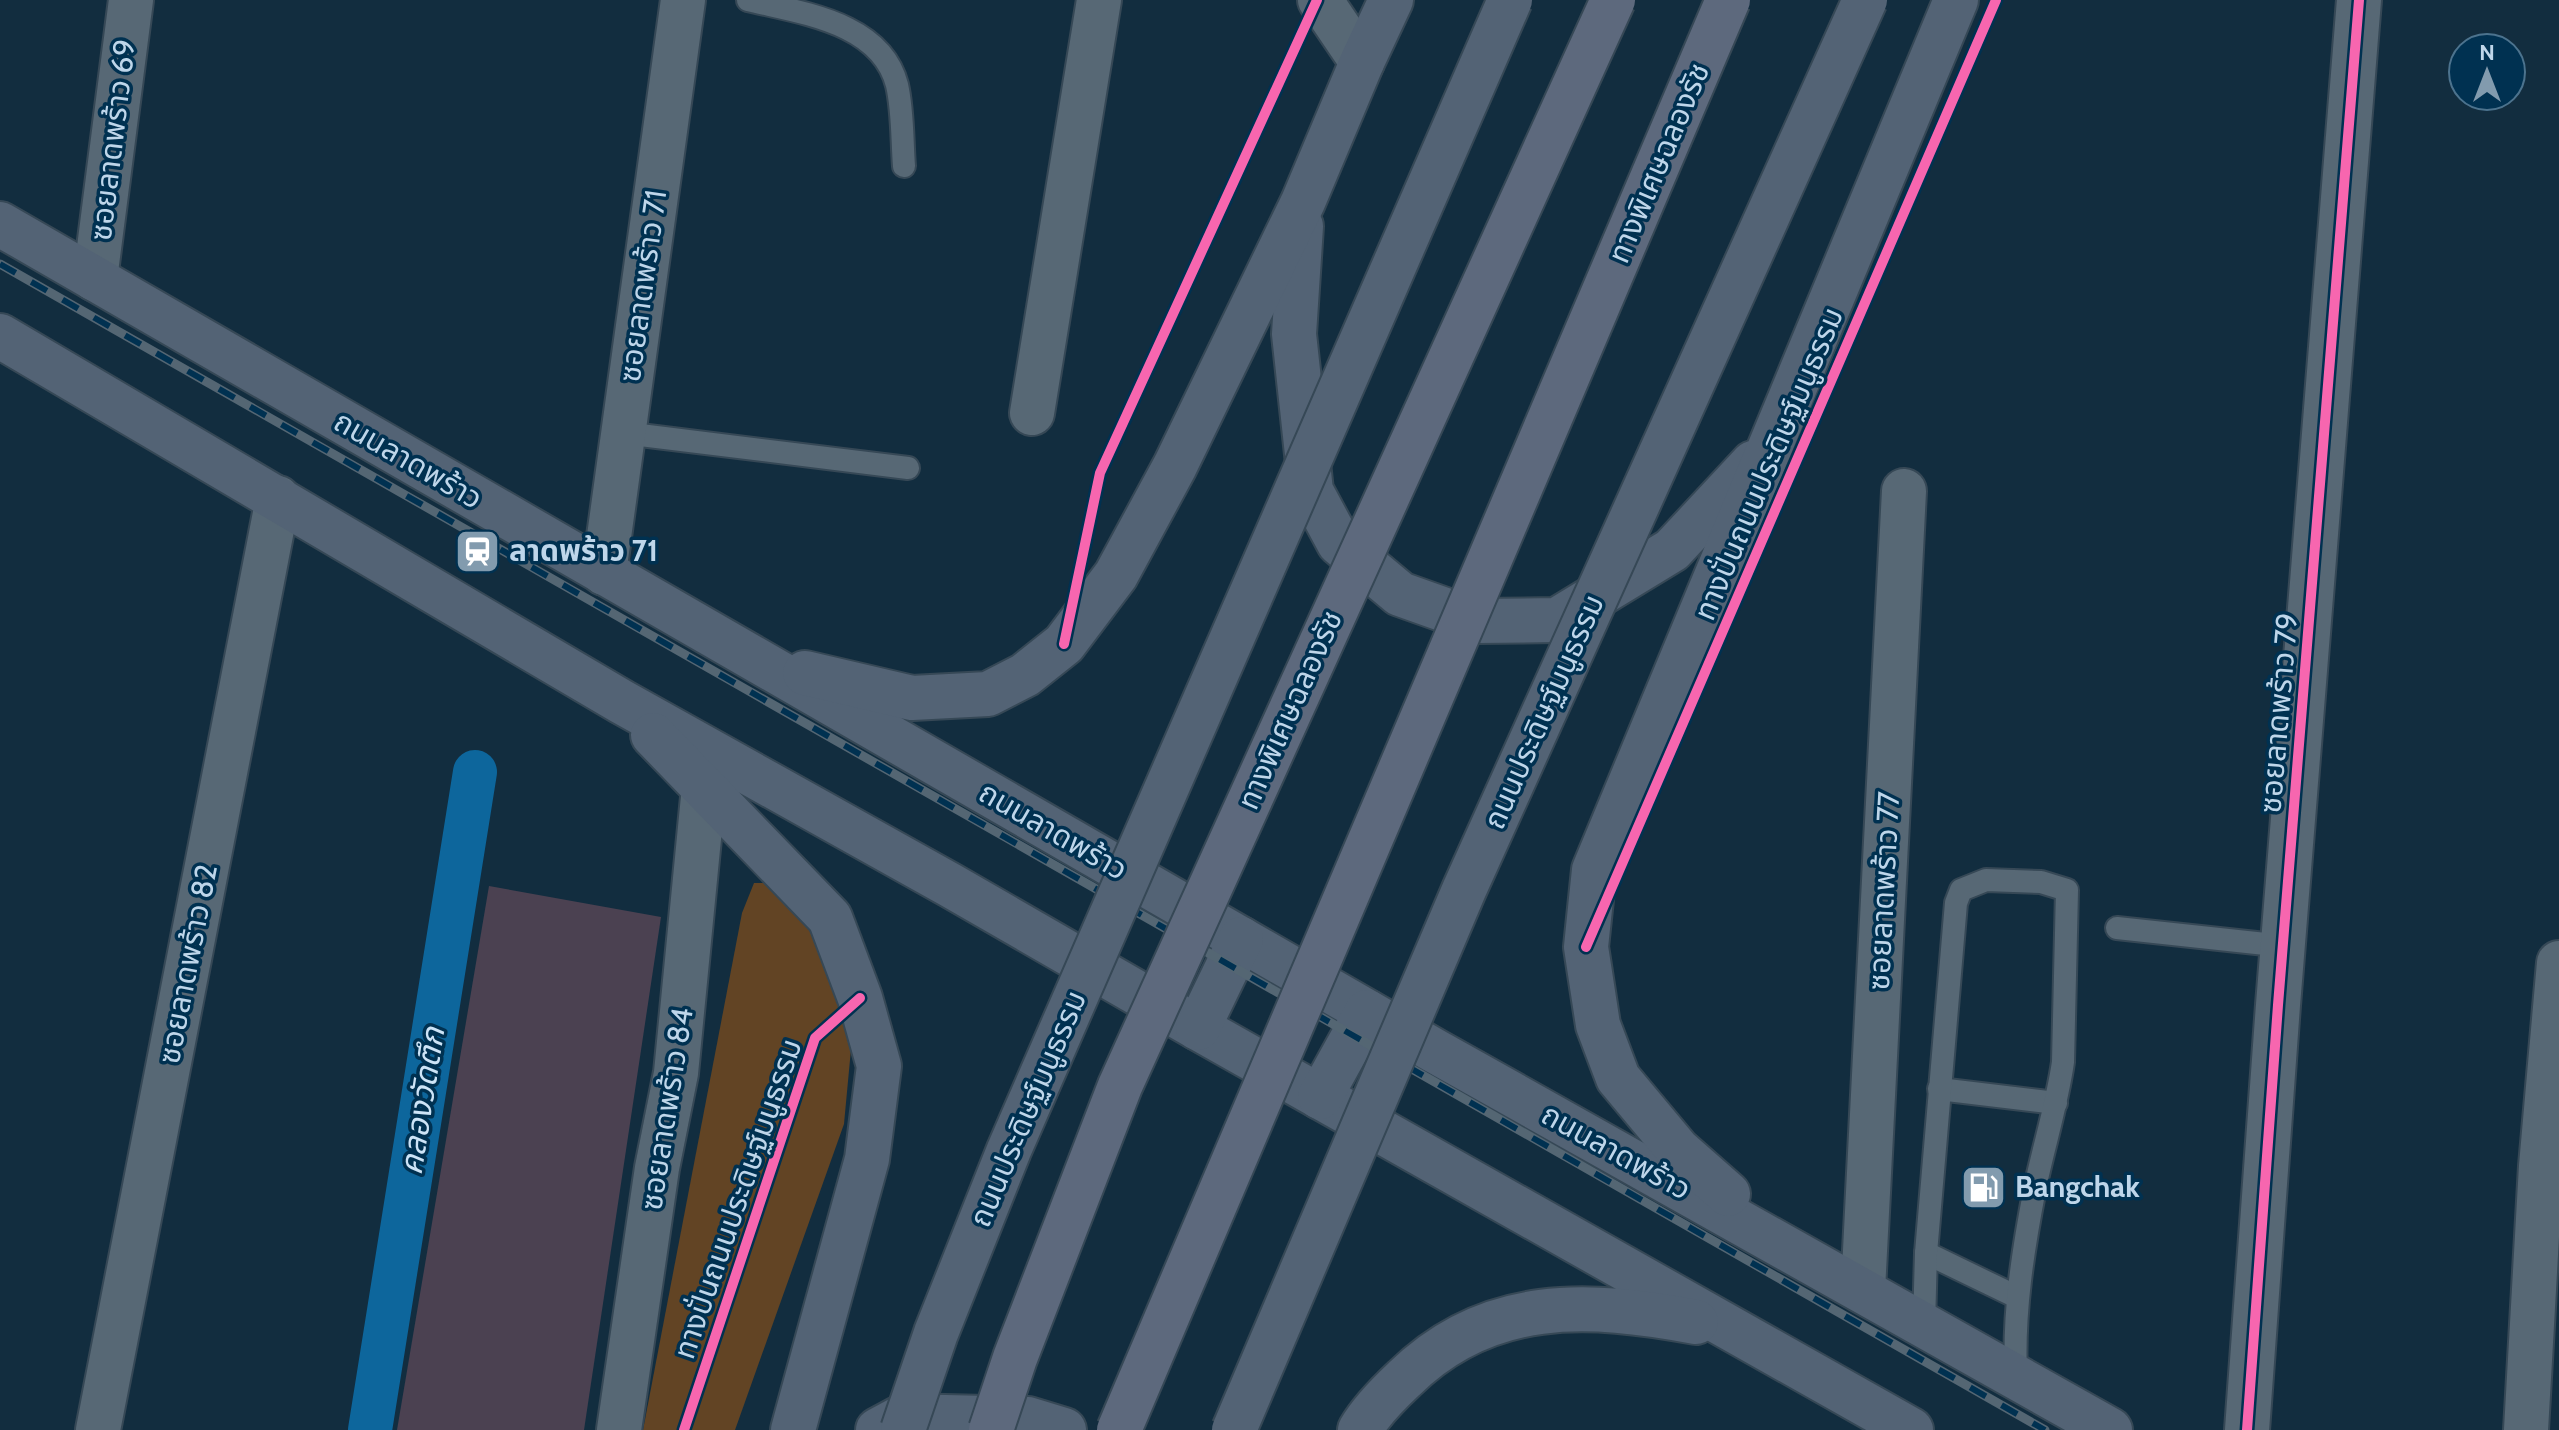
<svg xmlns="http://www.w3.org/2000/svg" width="2559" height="1430" font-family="Cabin,'Noto Sans Thai',sans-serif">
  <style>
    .green { fill: #624424 }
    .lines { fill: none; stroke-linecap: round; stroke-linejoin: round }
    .canal { stroke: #0d669c; stroke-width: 44 }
    .building { fill: #4b4151 }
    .lane-casing { stroke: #364856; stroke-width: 26 }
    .street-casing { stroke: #364856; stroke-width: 48 }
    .secondary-casing { stroke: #364856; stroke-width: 48 }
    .primary-casing { stroke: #364856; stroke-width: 48 }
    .lane { stroke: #576875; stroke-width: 22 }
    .street { stroke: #576875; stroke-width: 44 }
    .secondary { stroke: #576875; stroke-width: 44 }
    .primary { stroke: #536375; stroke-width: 44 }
    .rail-casing { stroke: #546673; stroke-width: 9 }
    .rail { stroke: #003151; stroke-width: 6; stroke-dasharray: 18; stroke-linecap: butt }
    .primary-bridge-casing { stroke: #364856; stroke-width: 48; stroke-linecap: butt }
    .highway-bridge-casing { stroke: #364856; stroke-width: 48; stroke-linecap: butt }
    .primary-bridge { stroke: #536375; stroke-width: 44 }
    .highway-bridge { stroke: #5d697d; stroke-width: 44 }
    .cycleway-casing { stroke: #003151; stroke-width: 15 }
    .cycleway { stroke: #f766af; stroke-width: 10 }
    .labels { text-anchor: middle; stroke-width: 7; stroke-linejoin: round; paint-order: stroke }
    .street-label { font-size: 30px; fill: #bed6ea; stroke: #003151 }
    .poi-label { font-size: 30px; font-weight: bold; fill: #bed6ea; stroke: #003151; text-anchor: start }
    .water-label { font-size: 32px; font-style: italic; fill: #cde4f7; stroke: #003151 }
  </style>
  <rect width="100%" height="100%" fill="#122d3f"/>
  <polygon class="green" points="754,883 771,883 796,909 827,959 851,1049 844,1124 735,1430 643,1430 742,913"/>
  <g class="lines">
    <polyline class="canal" points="370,1430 475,772"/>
  </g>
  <polygon class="building" points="489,886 661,917 584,1430 397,1430"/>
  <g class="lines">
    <defs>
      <g id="lane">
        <path d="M748 0C801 13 881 22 897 85 903 111 902 141 904 166"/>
        <polyline points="624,433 908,468"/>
        <polyline points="2117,928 2284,946"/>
        <polyline points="1939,1089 2056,1103"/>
        <polyline points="1926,1253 2017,1297"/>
        <path d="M1924 1324 1926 1253 1956 903 1961 890 1986 880 2041 882 2067 890 2063 1062C2057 1104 2044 1145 2035 1188 2023 1250 2013 1313 2016 1376"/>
      </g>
      <g id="street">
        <polyline points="1320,0 1362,62"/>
        <polyline points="95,279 131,0"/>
        <polyline points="1032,413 1099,0"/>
        <polyline points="1863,1290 1904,491"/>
        <polyline points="98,1430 278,498"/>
        <polyline points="619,1430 657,1168 676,1073 704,787"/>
        <polyline points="2247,1430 2278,1005 2359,0"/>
        <polyline points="2526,1430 2541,1166 2559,963"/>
      </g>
      <polyline id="secondary" points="604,573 683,0"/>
      <g id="primary">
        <polyline points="0,224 1435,1051 2110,1430"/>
        <polyline points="1301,226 1294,334 1311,491 1339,543 1400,594 1476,621 1557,620 1672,550 1753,463"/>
        <polyline points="0,336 622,702 950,885 1198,1028 1911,1430"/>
        <polyline points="805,673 912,698 988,694 1025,675 1064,644 1116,575 1175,466 1303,202 1362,62 1391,0"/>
        <polyline points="653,735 830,918 860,998 879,1066 867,1159 793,1430"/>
        <polyline points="1198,1028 1241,939"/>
        <polyline points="1320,1097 1367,1012"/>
        <polyline points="1728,1194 1678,1150 1618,1078 1598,1025 1586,947 1594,870 1956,0"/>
        <polyline points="878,1430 904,1416 1028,1419 1064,1430"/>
        <path d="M1360 1430C1371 1411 1388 1394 1404 1379 1488 1296 1588 1302 1696 1322"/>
      </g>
    </defs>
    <use href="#lane" class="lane-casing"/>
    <use href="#street" class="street-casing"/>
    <use href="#secondary" class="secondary-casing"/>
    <use href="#primary" class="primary-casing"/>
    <use href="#lane" class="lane"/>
    <use href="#street" class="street"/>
    <use href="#secondary" class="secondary"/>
    <use href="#primary" class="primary"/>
    <defs>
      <polyline id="rail" points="0,264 2045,1430"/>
    </defs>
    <use href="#rail" class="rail-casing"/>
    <use href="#rail" class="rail"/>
    <defs>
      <g id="primary-bridge">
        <polyline points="903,1430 936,1333 1009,1150 1510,0"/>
        <polyline points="1234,1430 1464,890 1865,0"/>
      </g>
      <g id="highway-bridge">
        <polyline points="991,1430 1015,1358 1120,1086 1613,0"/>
        <polyline points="1119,1430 1728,0"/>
      </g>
    </defs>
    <use href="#primary-bridge" class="primary-bridge-casing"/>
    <use href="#highway-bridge" class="highway-bridge-casing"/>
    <use href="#primary-bridge" class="primary-bridge"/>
    <use href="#highway-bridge" class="highway-bridge"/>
    <defs>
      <g id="cycleway">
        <polyline points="1064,644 1100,473 1317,0"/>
        <polyline points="1586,947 1996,0"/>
        <polyline points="684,1430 815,1038 860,998"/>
        <polyline points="2247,1430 2278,1005 2359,0"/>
      </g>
    </defs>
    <use href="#cycleway" class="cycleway-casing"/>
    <use href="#cycleway" class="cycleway"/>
  </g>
  <defs>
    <symbol id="station-square" viewBox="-11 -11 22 22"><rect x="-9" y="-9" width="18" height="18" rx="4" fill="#829bae" stroke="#003151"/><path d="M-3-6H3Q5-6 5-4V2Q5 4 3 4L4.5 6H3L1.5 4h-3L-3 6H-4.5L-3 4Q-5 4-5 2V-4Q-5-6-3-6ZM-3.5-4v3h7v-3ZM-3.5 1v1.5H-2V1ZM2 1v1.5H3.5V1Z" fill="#fff"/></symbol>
    <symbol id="fuel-square" viewBox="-11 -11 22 22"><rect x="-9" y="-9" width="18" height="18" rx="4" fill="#829bae" stroke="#003151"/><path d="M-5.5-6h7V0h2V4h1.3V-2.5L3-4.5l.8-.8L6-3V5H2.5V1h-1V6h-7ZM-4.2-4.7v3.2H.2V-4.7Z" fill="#fff"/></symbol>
  </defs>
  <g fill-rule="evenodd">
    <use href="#station-square" x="452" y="526" width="51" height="51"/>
    <use href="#fuel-square" x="1958" y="1162" width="51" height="51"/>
  </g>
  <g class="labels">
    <g class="street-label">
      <text transform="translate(113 140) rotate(-83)" y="10">ซอยลาดพร้าว 69</text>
      <text transform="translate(1659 163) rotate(-67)" y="10">ทางพิเศษฉลองรัช</text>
      <text transform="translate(643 286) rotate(-82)" y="10">ซอยลาดพร้าว 71</text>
      <text transform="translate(408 460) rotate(30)" y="10">ถนนลาดพร้าว</text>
      <text transform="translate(1769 464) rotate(-67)" y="10">ทางปั่นถนนประดิษฐ์มนูธรรม</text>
      <text transform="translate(1290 710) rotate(-66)" y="10">ทางพิเศษฉลองรัช</text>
      <text transform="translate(1544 712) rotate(-66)" y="10">ถนนประดิษฐ์มนูธรรม</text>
      <text transform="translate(2279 713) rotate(-85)" y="10">ซอยลาดพร้าว 79</text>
      <text transform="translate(1053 831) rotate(30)" y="10">ถนนลาดพร้าว</text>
      <text transform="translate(1884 891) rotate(-87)" y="10">ซอยลาดพร้าว 77</text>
      <text transform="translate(188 964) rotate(-79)" y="10">ซอยลาดพร้าว 82</text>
      <text transform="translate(667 1109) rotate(-81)" y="10">ซอยลาดพร้าว 84</text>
      <text transform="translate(1028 1109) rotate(-67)" y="10">ถนนประดิษฐ์มนูธรรม</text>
      <text transform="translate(1616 1152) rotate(29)" y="10">ถนนลาดพร้าว</text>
      <text transform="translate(738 1199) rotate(-71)" y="10">ทางปั่นถนนประดิษฐ์มนูธรรม</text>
    </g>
    <g class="poi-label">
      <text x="509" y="561">ลาดพร้าว 71</text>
      <text x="2015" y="1197">Bangchak</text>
    </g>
    <g class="water-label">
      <text transform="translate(422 1101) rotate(-81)" y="11">คลองวัดตึก</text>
    </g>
  </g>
  <g transform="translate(2487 72)"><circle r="38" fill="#003151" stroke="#4c738e" stroke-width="2"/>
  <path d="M0-6L14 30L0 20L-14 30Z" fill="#829bae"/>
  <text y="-12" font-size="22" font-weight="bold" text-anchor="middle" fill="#bed6ea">N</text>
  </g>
</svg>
